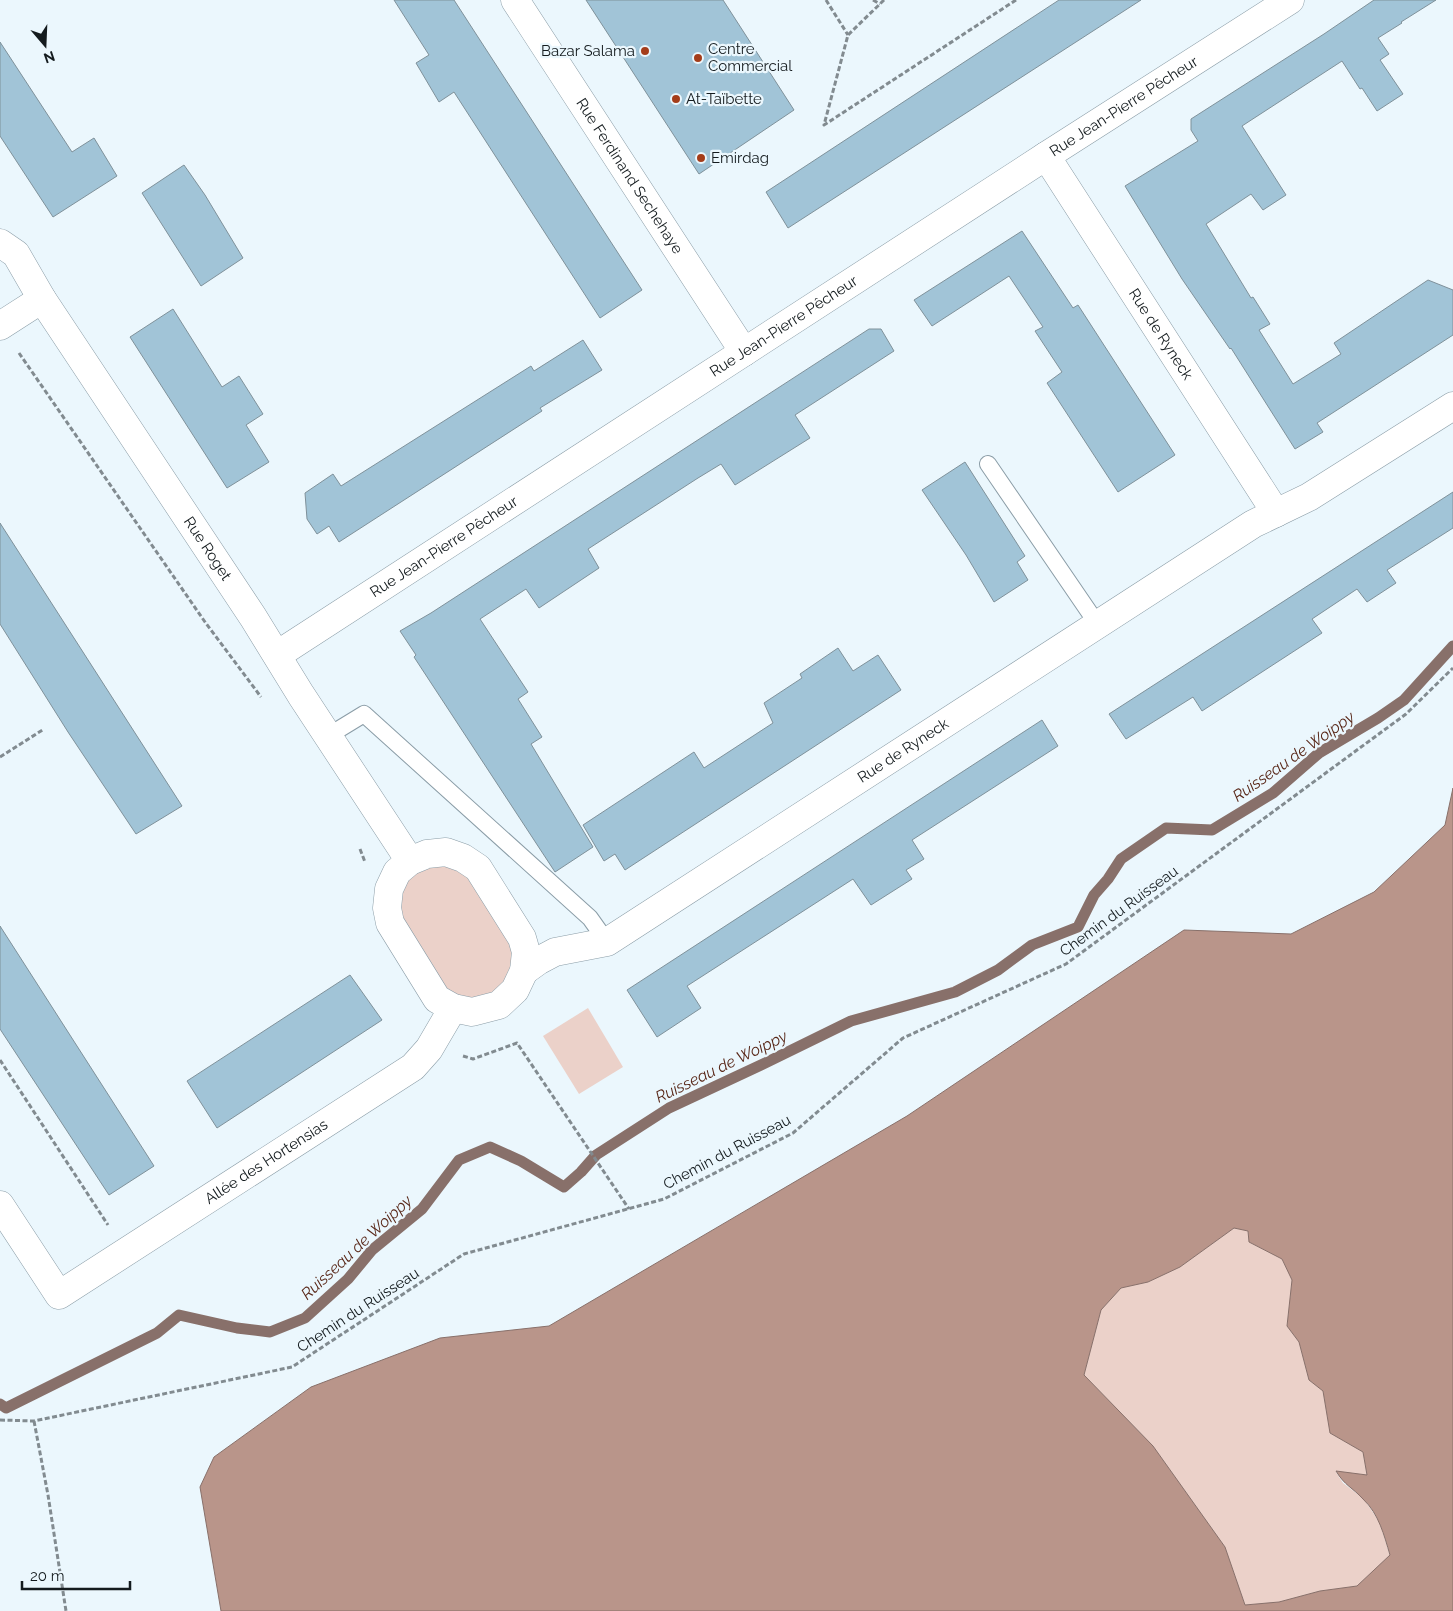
<svg xmlns="http://www.w3.org/2000/svg" width="1453" height="1611" font-family="Raleway,sans-serif">
  <style>
    .green { fill: #ebd1c9 }
    .water { fill: #b9958a; stroke: #88706a; fill-rule: evenodd }
    .lines { fill: none; stroke-linecap: round; stroke-linejoin: round }
    .stream { stroke: #88706a; stroke-width: 11 }
    .building { fill: #a1c4d7; stroke: #7f919a }
    .lane-casing { stroke: #8b9da7; stroke-width: 18 }
    .street-casing { stroke: #8b9da7; stroke-width: 29 }
    .path { stroke: #828b90; stroke-width: 3; stroke-dasharray: 5 2.5; stroke-linecap: butt }
    .lane { stroke: #fff; stroke-width: 16 }
    .street { stroke: #fff; stroke-width: 28 }
    .poi-dot { fill: #a43d1a; stroke: #ebf7fd; stroke-width: 2 }
    .labels { text-anchor: middle; stroke-width: 4.5; stroke-linejoin: round; paint-order: stroke }
    .poi-label { font-size: 15px; fill: #141b1e; stroke: #ebf7fd; text-anchor: start }
    .street-label { font-size: 15px; fill: #141b1e; stroke: #ebf7fd }
    .water-label { font-size: 16px; font-style: italic; fill: #582718; stroke: #ebf7fd }
  </style>
  <rect width="100%" height="100%" fill="#ebf7fd"/>
  <g class="green">
    <polygon points="449,865 467,877 511,944 514,959 506,982 493,993 471,999 456,996 447,991 401,917 399,894 405,882 423,866"/>
    <polygon points="588,1008 623,1067 579,1094 543,1036"/>
    <polygon points="1234,1228 1248,1231 1249,1242 1282,1259 1292,1280 1287,1326 1299,1342 1309,1380 1323,1391 1330,1433 1363,1452 1367,1475 1336,1472 1343,1483 1364,1499 1380,1523 1390,1556 1357,1586 1320,1591 1279,1602 1245,1605 1225,1547 1153,1446 1084,1375 1101,1310 1121,1288 1148,1282 1180,1267"/>
  </g>
  <path class="water" d="M1453 788V1611H221L200 1487 214 1457 311 1387 440 1338 549 1326 907 1116 1184 930 1291 934 1374 892 1445 825ZM1234 1228 1248 1231 1249 1242 1282 1259 1292 1280 1287 1326 1299 1342 1309 1380 1323 1391 1330 1433 1363 1452 1367 1475 1336 1471C1345 1486 1352 1487 1363 1499 1379 1514 1384 1535 1390 1555L1357 1586 1320 1591 1279 1602 1245 1605 1225 1547 1153 1446 1084 1375 1101 1310 1121 1288 1148 1282 1180 1267Z"/>
  <g class="lines">
    <polyline class="stream" points="0,1404 6,1408 157,1333 179,1315 237,1328 270,1332 305,1318 348,1279 372,1250 422,1209 459,1160 490,1147 521,1161 564,1187 581,1172 596,1155 669,1108 761,1065 851,1021 955,992 998,970 1032,945 1078,927 1094,895 1108,879 1121,859 1166,828 1212,830 1273,793 1319,753 1378,718 1404,700 1453,646"/>
  </g>
  <g class="building">
    <polygon points="394,0 454,0 642,290 600,318 454,92 439,102 416,63 429,55"/>
    <polygon points="586,0 723,0 794,110 699,174"/>
    <polygon points="1059,0 1141,0 788,228 766,192"/>
    <polygon points="1374,0 1436,0 1401,22 1402,23 1378,38 1389,54 1380,60 1403,94 1377,111 1362,88 1360,89 1342,61 1242,126 1286,195 1263,210 1251,194 1206,224 1251,298 1253,297 1270,324 1259,330 1293,384 1341,354 1334,343 1428,280 1453,290 1453,335 1317,423 1323,432 1295,449 1231,348 1230,349 1182,279 1125,186 1198,141 1191,130 1191,119 1324,34"/>
    <polygon points="0,42 72,152 94,138 117,176 53,217 0,136"/>
    <polygon points="184,165 205,195 243,258 201,286 142,193"/>
    <polygon points="1022,231 1073,308 1078,305 1175,455 1118,492 1047,383 1062,372 1035,331 1043,327 1009,276 932,326 914,300"/>
    <polygon points="173,309 222,387 239,376 263,414 246,425 269,462 227,488 130,337"/>
    <polygon points="869,329 881,329 894,351 795,415 810,438 735,485 721,464 698,478 588,549 599,568 539,608 526,589 480,619 528,692 518,699 542,737 531,744 593,847 555,872 414,657 416,655 400,631 431,613"/>
    <polygon points="583,340 602,370 540,408 542,411 339,542 329,526 317,534 307,519 305,493 333,474 341,486 531,366 534,371"/>
    <polygon points="965,462 1025,556 1017,562 1028,580 994,602 966,555 922,490"/>
    <polygon points="1453,492 1453,528 1387,570 1396,583 1367,602 1357,589 1312,619 1322,633 1202,711 1193,697 1126,739 1109,714"/>
    <polygon points="0,523 182,806 136,834 68,732 0,624"/>
    <polygon points="838,648 853,671 878,655 901,690 625,870 615,854 604,861 583,825 694,752 704,768 773,723 764,703 802,678 800,674"/>
    <polygon points="1042,720 1058,746 912,840 924,859 906,870 912,879 871,905 853,879 687,986 701,1008 657,1037 627,990"/>
    <polygon points="0,926 154,1166 109,1195 0,1029"/>
    <polygon points="350,975 382,1020 217,1128 187,1081"/>
  </g>
  <g class="lines">
    <defs>
      <g id="lane">
        <polyline points="988,464 1098,625"/>
        <polyline points="328,736 364,714 590,918 607,942"/>
      </g>
      <g id="street">
        <path id="s1" d="M515 0 744 352"/>
        <path id="s2" d="M1046 156 1276 513"/>
        <path id="s3" d="M0 243 16 254 42 299 253 617 301 695 410 861"/>
        <polyline points="0,326 42,299"/>
        <path id="s4" d="M277 655 1046 156 1290 0"/>
        <polygon points="446,852 463,858 478,868 522,938 526,952 524,971 515,990 499,1005 472,1012 453,1008 437,999 390,923 387,908 389,889 397,872 410,861 427,854"/>
        <path id="s5" d="M524 971 538 961 555 952 607 942 1253 524 1309 497 1453 406"/>
        <path id="s6" d="M0 1205 59 1295 413 1067 429 1049 453 1008"/>
      </g>
    </defs>
    <use href="#lane" class="lane-casing"/>
    <use href="#street" class="street-casing"/>
    <g class="path">
      <polyline points="826,0 848,35"/>
      <polyline points="873,0 880,4"/>
      <polyline points="884,0 848,35 824,125 1016,0"/>
      <polyline points="19,353 205,622 261,697"/>
      <polyline points="0,757 44,729"/>
      <polyline points="360,849 365,862"/>
      <polyline points="463,1056 473,1059 517,1043 629,1209"/>
      <polyline points="0,1060 108,1225"/>
      <polyline points="0,1420 34,1421 292,1367 464,1254 664,1199 793,1133 903,1038 1066,964 1406,714 1453,668"/>
      <polyline points="34,1421 48,1495 66,1611"/>
    </g>
    <use href="#lane" class="lane"/>
    <use href="#street" class="street"/>
  </g>
  <g class="poi-dot">
    <circle cx="645" cy="51" r="5"/>
    <circle cx="698" cy="58" r="5"/>
    <circle cx="676" cy="99" r="5"/>
    <circle cx="701" cy="158" r="5"/>
  </g>
  <g class="labels">
    <g class="poi-label">
      <text x="708" y="54">Centre<tspan x="708" dy="17">Commercial</tspan></text>
      <text x="635" y="56" text-anchor="end">Bazar Salama</text>
      <text x="686" y="104">At-Taïbette</text>
      <text x="711" y="163">Emirdag</text>
    </g>
    <g class="street-label">
      <text dy="5" stroke="none"><textPath href="#s4" startOffset="1009">Rue Jean-Pierre Pêcheur</textPath></text>
      <text dy="5" stroke="none"><textPath href="#s1" startOffset="210">Rue Ferdinand Sechehaye</textPath></text>
      <text dy="5" stroke="none"><textPath href="#s4" startOffset="604">Rue Jean-Pierre Pêcheur</textPath></text>
      <text dy="5" stroke="none"><textPath href="#s2" startOffset="212">Rue de Ryneck</textPath></text>
      <text dy="5" stroke="none"><textPath href="#s4" startOffset="199">Rue Jean-Pierre Pêcheur</textPath></text>
      <text dy="5" stroke="none"><textPath href="#s3" startOffset="371">Rue Roget</textPath></text>
      <text dy="5" stroke="none"><textPath href="#s5" startOffset="442">Rue de Ryneck</textPath></text>
      <text transform="translate(1119 911) rotate(-36)" y="5">Chemin du Ruisseau</text>
      <text transform="translate(727 1152) rotate(-28)" y="5">Chemin du Ruisseau</text>
      <text dy="5" stroke="none"><textPath href="#s6" startOffset="354">Allée des Hortensias</textPath></text>
      <text transform="translate(358 1310) rotate(-33)" y="5">Chemin du Ruisseau</text>
    </g>
    <g class="water-label">
      <text transform="translate(1293 756) rotate(-35)" y="6">Ruisseau de Woippy</text>
      <text transform="translate(721 1066) rotate(-26)" y="6">Ruisseau de Woippy</text>
      <text transform="translate(356 1247) rotate(-43)" y="6">Ruisseau de Woippy</text>
    </g>
  </g>
  <g transform="translate(45 45) rotate(161)" stroke="#ebf7fd" stroke-width="4" paint-order="stroke">
  <path d="M0-4L9 19L0 12L-9 19Z" fill="#141b1e"/>
  <text y="-8" font-size="14" font-weight="bold" text-anchor="middle" fill="#141b1e">N</text>
  </g>
  <path d="M22 1581v8h108v-8" fill="none" stroke="#141b1e" stroke-width="2.5"/>
  <text x="30" y="1581" font-size="15" fill="#141b1e" stroke="#ebf7fd" stroke-width="4" paint-order="stroke">20 m</text>
</svg>
